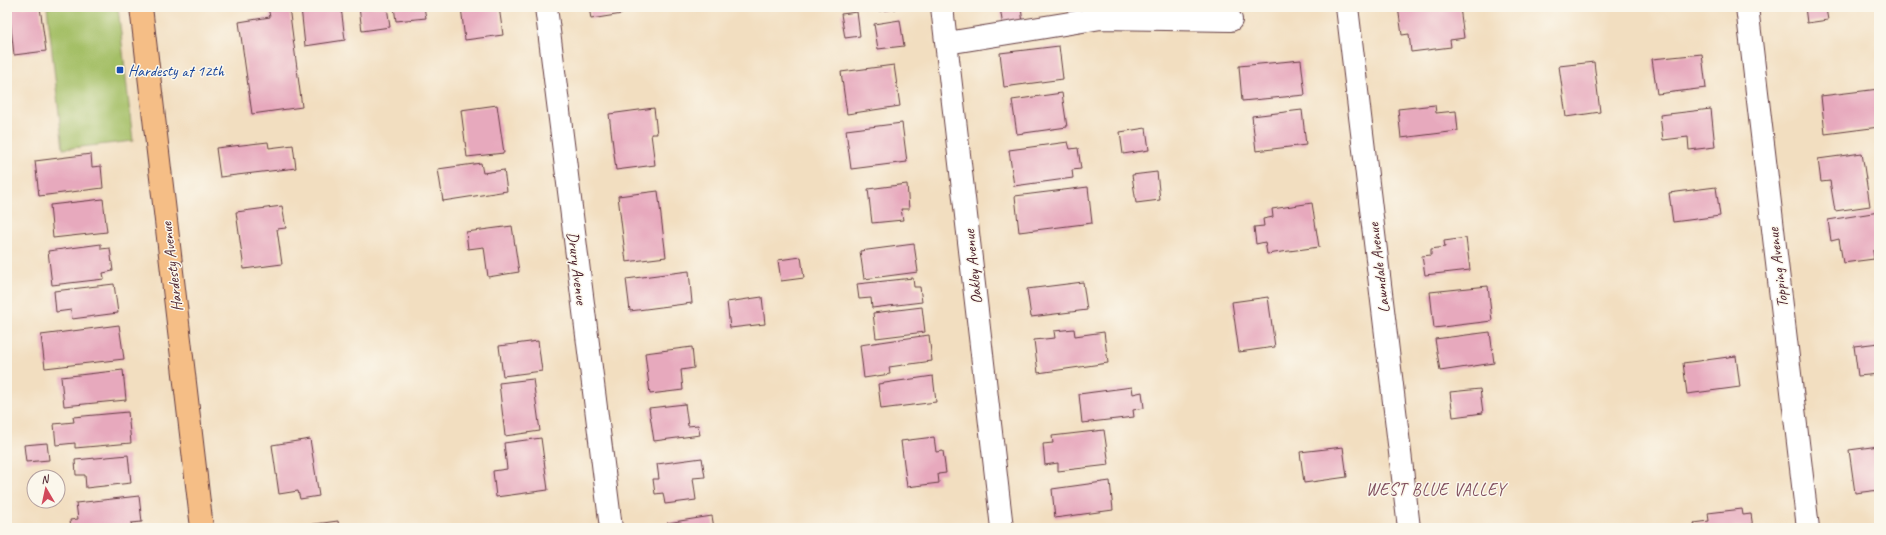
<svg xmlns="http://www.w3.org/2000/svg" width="1886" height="535" font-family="Caveat,sans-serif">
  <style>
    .green { fill: #a4bf66; stroke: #776f48 }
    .building { fill: #e7a9bd }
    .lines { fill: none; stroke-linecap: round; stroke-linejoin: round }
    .minor-casing { stroke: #633c41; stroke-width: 24 }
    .major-casing { stroke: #633c41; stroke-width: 24 }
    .minor { stroke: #fff; stroke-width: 22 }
    .major { stroke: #f5be86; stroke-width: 22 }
    .transit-dot { fill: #1a4fb4; stroke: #fbf7ec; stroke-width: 1.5 }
    .labels { text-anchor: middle; stroke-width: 3; stroke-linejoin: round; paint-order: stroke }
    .transit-label { font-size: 16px; fill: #164399; stroke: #fbf7ec; text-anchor: start }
    .street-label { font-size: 16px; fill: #4a1f2b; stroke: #fbf7ec }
    .neighbourhood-label { font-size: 17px; letter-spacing: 1px; fill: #814f5e; stroke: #fbf7ec }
  </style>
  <rect width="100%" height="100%" fill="#fbf7ec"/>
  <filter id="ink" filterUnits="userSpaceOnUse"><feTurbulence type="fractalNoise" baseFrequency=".025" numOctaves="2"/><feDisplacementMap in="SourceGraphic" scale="8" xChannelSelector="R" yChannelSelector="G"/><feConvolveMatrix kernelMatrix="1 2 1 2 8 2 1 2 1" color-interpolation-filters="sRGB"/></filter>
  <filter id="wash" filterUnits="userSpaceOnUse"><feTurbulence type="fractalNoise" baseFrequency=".012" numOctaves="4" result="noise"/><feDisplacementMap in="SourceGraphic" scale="16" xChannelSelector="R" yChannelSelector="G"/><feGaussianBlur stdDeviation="0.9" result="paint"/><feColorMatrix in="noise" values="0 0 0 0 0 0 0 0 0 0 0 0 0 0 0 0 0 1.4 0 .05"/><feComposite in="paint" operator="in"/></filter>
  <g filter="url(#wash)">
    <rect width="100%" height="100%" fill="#f2dec0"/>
    <polygon class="green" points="47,7 118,7 133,141 63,149"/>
    <g id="blocks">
      <g class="building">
        <polygon points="28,7 40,7 46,51 14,55 9,9"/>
        <polygon points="268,7 289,7 302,107 252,114 239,22 270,17"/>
        <polygon points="301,7 341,7 345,40 305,46"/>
        <polygon points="359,7 387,7 390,27 362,31"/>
        <polygon points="394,7 424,7 426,18 396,21"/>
        <polygon points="461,7 499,7 503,35 465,40"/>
        <polygon points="589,7 621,7 622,14 591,19"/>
        <polygon points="879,7 894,7 895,9 879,11"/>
        <polygon points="1000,7 1021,7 1023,24 1003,27"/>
        <polygon points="1398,7 1460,7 1464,38 1450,40 1451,47 1411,52 1409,34 1402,35"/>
        <polygon points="1805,7 1837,7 1837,8 1826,9 1828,20 1807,23"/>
        <polygon points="857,12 860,36 845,38 841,14"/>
        <polygon points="900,20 904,46 878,49 874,24"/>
        <polygon points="1059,46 1063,79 1004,87 1000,53"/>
        <polygon points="1702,54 1706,88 1657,94 1652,59"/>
        <polygon points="1301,60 1305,95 1242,101 1239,66"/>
        <polygon points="1594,62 1600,112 1566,117 1559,66"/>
        <polygon points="894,65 900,106 847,114 841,72"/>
        <polygon points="1879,89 1879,127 1825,134 1821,96"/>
        <polygon points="1062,93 1067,127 1017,134 1012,100"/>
        <polygon points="497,105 504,153 467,157 461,110"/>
        <polygon points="1435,105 1436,113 1456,111 1458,131 1401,138 1398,109"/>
        <polygon points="654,108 657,134 651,134 655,165 616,170 609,114"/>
        <polygon points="1711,109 1715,147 1689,150 1688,137 1663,140 1660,115"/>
        <polygon points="1302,110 1306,145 1256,151 1252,116"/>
        <polygon points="902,123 907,162 851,169 846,130"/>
        <polygon points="1146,128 1149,150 1123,154 1120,132"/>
        <polygon points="268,142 269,148 293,145 296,168 220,177 216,148"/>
        <polygon points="1068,142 1070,149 1078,148 1081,169 1072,170 1073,178 1014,186 1009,150"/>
        <polygon points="1862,153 1870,206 1835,211 1830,181 1821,182 1818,159"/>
        <polygon points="91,154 92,167 101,166 103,188 39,196 35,161"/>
        <polygon points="481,163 483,173 504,170 507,191 443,201 438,169"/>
        <polygon points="1157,172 1160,200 1136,203 1132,175"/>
        <polygon points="907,184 909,209 901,209 903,220 872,223 868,189"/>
        <polygon points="1088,187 1092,223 1019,232 1015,196"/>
        <polygon points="1716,187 1720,216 1673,222 1669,193"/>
        <polygon points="658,191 666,257 626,262 618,196"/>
        <polygon points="103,199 107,232 53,238 50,205"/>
        <polygon points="1312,203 1319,247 1267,254 1265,242 1256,244 1254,227 1264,226 1263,219 1273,217 1272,209"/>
        <polygon points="282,206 286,228 277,229 282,264 244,269 236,212"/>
        <polygon points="1879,212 1879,250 1873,251 1874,259 1843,263 1839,239 1831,241 1828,220"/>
        <polygon points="512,226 519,272 488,277 484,247 468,249 466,232"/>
        <polygon points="1466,238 1470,270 1425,275 1422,256 1431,255 1431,249 1445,247 1444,241"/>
        <polygon points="101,244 101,249 110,248 113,271 103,273 104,279 52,285 48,251"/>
        <polygon points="914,244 918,272 864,279 860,251"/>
        <polygon points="801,257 804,278 781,281 778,260"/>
        <polygon points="689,271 692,303 630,311 626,279"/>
        <polygon points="913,278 914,287 920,287 922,302 872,308 871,298 859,299 857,284"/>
        <polygon points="1083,282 1087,310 1031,317 1027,289"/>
        <polygon points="114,284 118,313 72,319 71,310 56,312 54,291"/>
        <polygon points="1488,286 1492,321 1434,328 1430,292"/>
        <polygon points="762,297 765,324 730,328 727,302"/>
        <polygon points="1268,297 1275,347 1239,352 1232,302"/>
        <polygon points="922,307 925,332 876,338 873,313"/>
        <polygon points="119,325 124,359 45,368 41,335"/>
        <polygon points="1074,329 1075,336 1104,332 1108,363 1038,373 1034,340 1055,338 1054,331"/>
        <polygon points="1490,332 1494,363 1440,371 1435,339"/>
        <polygon points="929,335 932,361 889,367 890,374 864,378 860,345"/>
        <polygon points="538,341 542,371 503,376 499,346"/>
        <polygon points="1879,343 1879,374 1858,376 1854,346"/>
        <polygon points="692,347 694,368 681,370 683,390 650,394 645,353"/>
        <polygon points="1736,356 1740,387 1687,394 1683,363"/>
        <polygon points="123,370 126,400 64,406 61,377"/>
        <polygon points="933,376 936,402 881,409 878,384"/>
        <polygon points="533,379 540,431 505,436 499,383"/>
        <polygon points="1132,387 1133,394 1142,392 1144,408 1133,410 1134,417 1082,423 1079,394"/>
        <polygon points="1480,389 1483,413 1453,417 1450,392"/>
        <polygon points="685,404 688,426 698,425 700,435 654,441 649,408"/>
        <polygon points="128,412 131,443 75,448 75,443 56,445 54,424 74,422 73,417"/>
        <polygon points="1104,430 1109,465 1058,471 1058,463 1045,465 1043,444 1053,443 1052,436"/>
        <polygon points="934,437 936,452 943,451 946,473 938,474 939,483 907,487 901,441"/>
        <polygon points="541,438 548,490 496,497 493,471 507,469 504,443"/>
        <polygon points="310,439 319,496 300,499 298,491 279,494 272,445"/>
        <polygon points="47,443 49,460 26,462 24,445"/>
        <polygon points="1879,446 1879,490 1855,493 1849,450"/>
        <polygon points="1343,447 1347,477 1304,483 1300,452"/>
        <polygon points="128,455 131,483 86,488 85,475 76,475 75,460"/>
        <polygon points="702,458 705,477 693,478 696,500 665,504 663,493 655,494 653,479 659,479 657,464"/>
        <polygon points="1110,481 1113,510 1055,518 1052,489"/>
        <polygon points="139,496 142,522 131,523 132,528 71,528 70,520 78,519 76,503"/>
        <polygon points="1742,509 1743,515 1751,514 1753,528 1695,528 1694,523 1709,521 1708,513"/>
        <polygon points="712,516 714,528 668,528 667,523"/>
        <polygon points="338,521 339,528 292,528 292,527"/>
      </g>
    </g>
  </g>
  <g filter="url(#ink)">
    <use href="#blocks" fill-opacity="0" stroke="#633c41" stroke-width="1"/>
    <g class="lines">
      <defs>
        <g id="minor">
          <polyline points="546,7 611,528"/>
          <polyline points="942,7 1002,528"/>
          <polyline points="1347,7 1409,528"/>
          <polyline points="1747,7 1808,528"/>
          <polyline points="947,43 1101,18 1231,20"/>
        </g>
        <polyline id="major" points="141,7 202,528"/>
      </defs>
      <use href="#minor" class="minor-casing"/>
      <use href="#major" class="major-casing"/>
      <use href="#minor" class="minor"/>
      <use href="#major" class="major"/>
    </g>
  </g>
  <rect class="transit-dot" x="116" y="66" width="8" height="8" rx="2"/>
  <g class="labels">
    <g class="transit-label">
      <text x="128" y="76">Hardesty at 12th</text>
    </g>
    <g class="street-label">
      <text transform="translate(171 267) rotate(-97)" y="6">Hardesty Avenue</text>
      <text transform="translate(972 267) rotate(-96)" y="6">Oakley Avenue</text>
      <text transform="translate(578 268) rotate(83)" y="6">Drury Avenue</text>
      <text transform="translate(1378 268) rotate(-97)" y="6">Lawndale Avenue</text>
      <text transform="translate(1777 268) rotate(-97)" y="6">Topping Avenue</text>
    </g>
    <g class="neighbourhood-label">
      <text x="1436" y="495">WEST BLUE VALLEY</text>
    </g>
  </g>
  <rect width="1886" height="535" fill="none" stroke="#fbf7ec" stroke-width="24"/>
  <g transform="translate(46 489) rotate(351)"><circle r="19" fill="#fbf7ec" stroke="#b4a19f"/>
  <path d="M0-3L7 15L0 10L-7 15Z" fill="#d1495b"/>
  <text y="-6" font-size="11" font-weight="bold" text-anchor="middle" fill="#4a1f2b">N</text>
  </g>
</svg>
